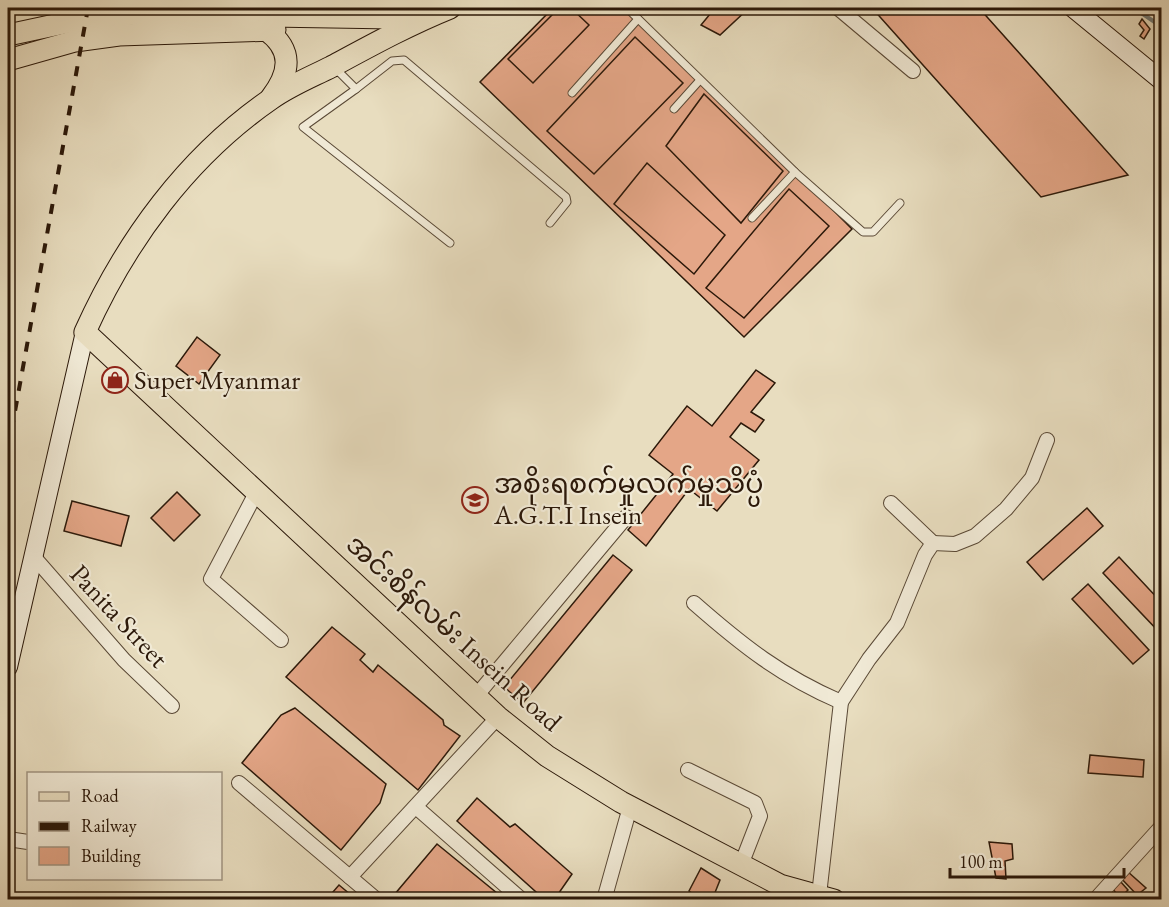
<svg xmlns="http://www.w3.org/2000/svg" width="1169" height="907" font-family="'EB Garamond','Noto Sans Myanmar',serif">
  <style>
    .lines { fill: none; stroke-linecap: round; stroke-linejoin: round }
    .stream { stroke: #6f7975; stroke-width: 4 }
    .building { fill: #e4a687; stroke: #2b1809; stroke-width: 1.5 }
    .lane-casing { stroke: #5a4936; stroke-width: 9 }
    .street-casing { stroke: #5a4936; stroke-width: 16 }
    .secondary-casing { stroke: #2b1809; stroke-width: 20 }
    .primary-casing { stroke: #2b1809; stroke-width: 23 }
    .lane { stroke: #f0e9d5; stroke-width: 7 }
    .street { stroke: #f0e9d5; stroke-width: 14 }
    .secondary { stroke: #f0e9d5; stroke-width: 18 }
    .primary { stroke: #e8ddbf; stroke-width: 21 }
    .rail { stroke: #2b1809; stroke-width: 4; stroke-dasharray: 10 10; stroke-linecap: butt }
    .labels { text-anchor: middle; stroke-width: 4.5; stroke-linejoin: round; paint-order: stroke }
    .poi-label { font-size: 27px; fill: #2b1809; stroke: #f0e9d5; text-anchor: start }
    .street-label { font-size: 27px; fill: #2b1809; stroke: #f0e9d5 }
  </style>
  <rect width="100%" height="100%" fill="#e8ddbf"/>
  <filter id="stains"><feTurbulence type="fractalNoise" baseFrequency=".00333" numOctaves="4"/><feColorMatrix values="0 0 0 0 .2 0 0 0 0 .09 0 0 0 0 .02 0 0 0 .5 -.17"/></filter>
  <radialGradient id="worn" r=".72"><stop offset=".6" stop-color="#630" stop-opacity="0"/><stop offset="1" stop-color="#630" stop-opacity=".3"/></radialGradient>
  <g class="lines">
    <polyline class="stream" points="1134,8 1162,27"/>
  </g>
  <g class="building">
    <polygon points="553,8 632,8 852,229 744,337 480,82"/>
    <polygon points="559,8 571,8 589,25 533,83 508,59"/>
    <polygon points="715,8 749,8 720,35 701,25"/>
    <polygon points="872,8 979,8 1128,175 1041,197"/>
    <polygon points="1142,19 1150,29 1144,39 1140,36 1144,30 1139,24"/>
    <polygon points="635,37 683,83 594,174 547,131"/>
    <polygon points="704,94 783,171 741,223 666,146"/>
    <polygon points="647,163 725,235 694,274 614,204"/>
    <polygon points="789,189 829,226 744,318 706,288"/>
    <polygon points="197,337 220,355 199,384 176,366"/>
    <polygon points="756,370 775,383 751,412 764,420 755,432 741,423 730,437 759,460 717,511 689,489 646,546 628,530 673,474 649,455 687,406 712,426"/>
    <polygon points="177,492 200,515 174,541 151,518"/>
    <polygon points="72,501 129,516 121,546 64,531"/>
    <polygon points="1087,508 1103,526 1043,580 1027,562"/>
    <polygon points="613,555 632,570 523,703 504,687"/>
    <polygon points="1119,557 1162,603 1162,635 1103,573"/>
    <polygon points="1088,584 1149,650 1133,664 1072,599"/>
    <polygon points="332,627 365,654 360,660 373,672 378,665 443,720 444,725 460,736 418,790 286,677"/>
    <polygon points="295,708 386,784 380,803 341,850 242,763 281,715"/>
    <polygon points="1090,755 1144,760 1143,777 1088,773"/>
    <polygon points="477,798 510,827 515,824 572,874 554,900 545,900 457,821"/>
    <polygon points="989,842 1012,844 1013,859 1005,861 1006,879 996,878"/>
    <polygon points="437,844 503,898 400,900 394,895"/>
    <polygon points="701,868 720,880 712,900 702,900 689,891"/>
    <polygon points="1127,871 1146,888 1137,895 1120,877"/>
    <polygon points="1120,881 1128,890 1120,898 1112,888"/>
    <polygon points="339,885 357,900 326,900"/>
  </g>
  <g class="lines">
    <defs>
      <g id="lane">
        <polyline points="627,8 795,172 863,232 873,232 900,203"/>
        <polyline points="335,68 356,89 392,61 404,60 566,197 567,202 550,223"/>
        <polyline points="356,89 303,127 450,243"/>
        <polyline points="572,93 638,19"/>
        <polyline points="674,109 700,80"/>
        <polyline points="752,218 795,172"/>
      </g>
      <g id="street">
        <polyline points="838,8 913,71"/>
        <polyline points="257,491 211,579 281,640"/>
        <polyline points="891,503 933,543"/>
        <polyline points="33,556 124,660 172,706"/>
        <path d="M694 603C743 646 781 676 841 702"/>
        <polyline points="477,695 626,517"/>
        <polyline points="688,770 755,803 760,816 741,865"/>
        <polyline points="239,783 377,900"/>
        <polyline points="416,807 522,900"/>
        <polyline points="8,839 28,842"/>
        <polyline points="350,877 498,717"/>
        <polyline points="819,895 841,702 869,659 897,623 925,555 933,543 955,544 975,536 1006,509 1032,478 1047,440"/>
        <polyline points="604,900 630,807"/>
        <polyline points="1095,900 1162,826"/>
      </g>
      <g id="secondary">
        <polyline points="1073,8 1162,81"/>
        <polyline points="8,667 85,332"/>
      </g>
      <g id="primary">
        <path d="M450 8C408 25 370 46 331 67 311 77 289 86 271 99 187 157 126 241 85 332L498 717 547 756 621 802 780 885 834 900"/>
        <path d="M266 30C294 50 290 73 271 98"/>
        <polyline points="8,35 78,20 133,14 393,18 415,12"/>
        <polyline points="8,60 75,41 119,35 275,30"/>
      </g>
    </defs>
    <use href="#lane" class="lane-casing"/>
    <use href="#street" class="street-casing"/>
    <use href="#secondary" class="secondary-casing"/>
    <use href="#primary" class="primary-casing"/>
    <use href="#lane" class="lane"/>
    <use href="#street" class="street"/>
    <use href="#secondary" class="secondary"/>
    <use href="#primary" class="primary"/>
    <polyline class="rail" points="8,450 88,8"/>
  </g>
  <defs>
    <symbol id="shop-ring" viewBox="-11 -11 22 22"><circle r="9.5" fill="#f0e9d5" stroke="#8f2418" stroke-width="1.5"/><path d="M-5-2.5h2.3a2.7 3.5 0 0 1 5.4 0H5L5.5 6h-11ZM-1.5-2.5h3a1.5 2.3 0 0 0-3 0Z" fill="#8f2418"/></symbol>
    <symbol id="university-ring" viewBox="-11 -11 22 22"><circle r="9.5" fill="#f0e9d5" stroke="#8f2418" stroke-width="1.5"/><path d="M0-5L7-2L0 1L-7-2ZM-4 1L0 2.5L4 1V4Q0 6-4 4Z" fill="#8f2418"/></symbol>
  </defs>
  <g fill-rule="evenodd">
    <use href="#shop-ring" x="100" y="365" width="30" height="30"/>
    <use href="#university-ring" x="460" y="485" width="30" height="30"/>
  </g>
  <g class="labels">
    <g class="poi-label">
      <text x="134" y="389">Super Myanmar</text>
      <text x="494" y="493">အစိုးရစက်မှုလက်မှုသိပ္ပံ<tspan x="494" dy="31">A.G.T.I Insein</tspan></text>
    </g>
    <g class="street-label">
      <text transform="translate(119 616) rotate(47)" y="9">Panita Street</text>
      <text transform="translate(454 633) rotate(42)" y="9">အင်းစိန်လမ်း Insein Road</text>
    </g>
  </g>
  <rect width="1169" height="907" fill="none" stroke="#e8ddbf" stroke-width="30"/>
  <rect x="9" y="9" width="1151" height="889" fill="none" stroke="#2b1809" stroke-width="3"/>
  <rect x="15" y="15" width="1139" height="877" fill="none" stroke="#2b1809" stroke-width="1.5"/>
  <rect x="27" y="772" width="195" height="108" fill="#f0e9d5" stroke="#a19583" stroke-width="1.5"/>
  <rect x="39" y="792" width="30" height="9" fill="#e8ddbf" stroke="#a19583" stroke-width="1.5"/>
  <text x="81" y="802" font-size="18" fill="#2b1809">Road</text>
  <rect x="39" y="822" width="30" height="9" fill="#2b1809" stroke="#a19583" stroke-width="1.5"/>
  <text x="81" y="832" font-size="18" fill="#2b1809">Railway</text>
  <rect x="39" y="847" width="30" height="18" fill="#e4a687" stroke="#a19583" stroke-width="1.5"/>
  <text x="81" y="862" font-size="18" fill="#2b1809">Building</text>
  <path d="M950 868v9h174v-9" fill="none" stroke="#2b1809" stroke-width="3"/>
  <text x="959" y="868" font-size="18" fill="#2b1809" stroke="#f0e9d5" stroke-width="4.5" paint-order="stroke">100 m</text>
  <rect width="100%" height="100%" filter="url(#stains)"/>
  <rect width="100%" height="100%" fill="url(#worn)"/>
</svg>
